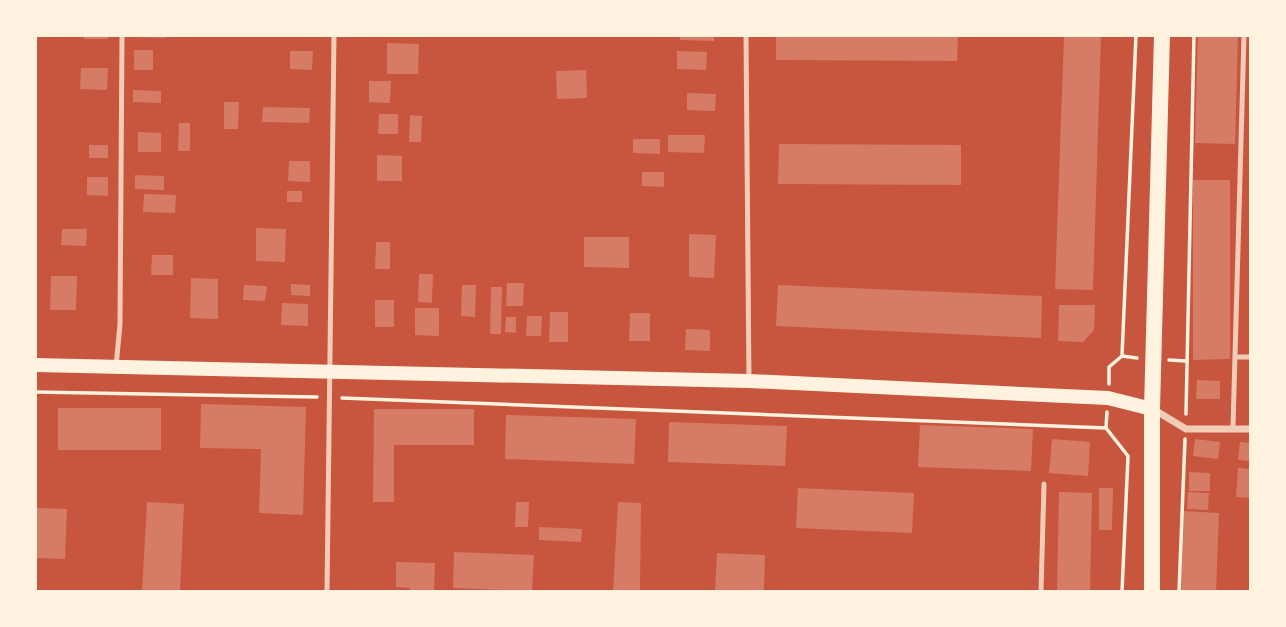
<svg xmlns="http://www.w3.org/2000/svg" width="1286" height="627" font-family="'DejaVu Sans',sans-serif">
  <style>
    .building { fill: #d67c66 }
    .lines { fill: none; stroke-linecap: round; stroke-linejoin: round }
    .path { stroke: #fff3e0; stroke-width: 3.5 }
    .service { stroke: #f1ccb7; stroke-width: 5 }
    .minor { stroke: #f1ccb7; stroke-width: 7 }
    .secondary { stroke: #fff3e0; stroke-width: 14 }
    .primary { stroke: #fff3e0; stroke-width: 16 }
  </style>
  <rect width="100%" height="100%" fill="#c8553d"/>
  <g class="building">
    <rect x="84" y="35" width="24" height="4"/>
    <polygon points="132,35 166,35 166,38 132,37"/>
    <polygon points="680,35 714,35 714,41 680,40"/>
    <polygon points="776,35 958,35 957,61 776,60"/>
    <polygon points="1064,35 1101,35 1093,290 1055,289"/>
    <polygon points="1198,35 1238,35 1235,144 1195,143"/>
    <polygon points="387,43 419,44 418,74 387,74"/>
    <rect x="134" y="50" width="19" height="20"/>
    <polygon points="290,51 313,51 312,70 290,69"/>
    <polygon points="677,51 707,52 706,70 677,69"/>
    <polygon points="81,68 108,68 107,90 80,89"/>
    <polygon points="586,70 587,98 557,99 556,71"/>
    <polygon points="369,81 391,81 390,103 369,102"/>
    <polygon points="133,90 161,91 161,103 133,102"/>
    <polygon points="687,93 716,94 715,111 687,110"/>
    <polygon points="224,102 239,102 238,129 224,129"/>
    <polygon points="263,107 310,108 309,123 262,122"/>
    <polygon points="379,114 398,114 398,134 378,134"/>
    <polygon points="410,115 422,116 421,142 409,142"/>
    <polygon points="179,123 190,123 190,151 178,151"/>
    <polygon points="138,132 161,133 161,152 138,152"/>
    <polygon points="668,135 705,135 704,153 668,152"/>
    <polygon points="633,139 660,139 660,154 633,153"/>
    <polygon points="779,144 961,145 961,185 778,184"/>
    <rect x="89" y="145" width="19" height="13"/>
    <polygon points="377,155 402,156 402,181 377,181"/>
    <polygon points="289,161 310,161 310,182 288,181"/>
    <polygon points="642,172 664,172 664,187 642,186"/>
    <polygon points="135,175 164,176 164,190 135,189"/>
    <polygon points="87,177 108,177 108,196 87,195"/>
    <polygon points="1193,180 1230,180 1230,359 1193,360"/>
    <rect x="287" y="191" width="15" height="11"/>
    <polygon points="144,194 176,195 175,213 143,212"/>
    <polygon points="256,228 286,229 285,262 256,261"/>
    <polygon points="62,229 87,229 86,246 61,245"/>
    <polygon points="689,234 716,235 714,278 689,277"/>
    <polygon points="584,237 629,237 629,268 584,267"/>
    <polygon points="376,242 390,242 390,269 375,269"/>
    <polygon points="152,255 173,255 173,275 151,275"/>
    <polygon points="419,274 433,274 432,303 418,302"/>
    <polygon points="51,276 77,276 76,310 50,310"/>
    <polygon points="191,278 218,279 218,319 190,318"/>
    <polygon points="507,283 524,283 523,306 506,306"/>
    <polygon points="291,284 310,285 310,296 291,295"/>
    <polygon points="244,285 267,286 265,301 243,300"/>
    <polygon points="462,285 476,285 475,317 461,316"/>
    <polygon points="778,285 1042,296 1041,338 776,326"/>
    <polygon points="491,287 502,287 501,334 490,334"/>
    <rect x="375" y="300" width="19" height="27"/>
    <polygon points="282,303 308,304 308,326 281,325"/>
    <polygon points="1059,305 1095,305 1094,330 1083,342 1058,341"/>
    <polygon points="415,308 439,308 439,336 415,335"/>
    <polygon points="550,312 568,312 568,342 549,342"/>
    <polygon points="630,313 650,313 650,341 629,341"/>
    <polygon points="527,316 542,316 541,336 526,336"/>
    <polygon points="506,317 516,317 516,333 505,332"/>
    <polygon points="686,329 710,330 710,351 685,350"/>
    <polygon points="1197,380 1220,381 1220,399 1196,399"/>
    <polygon points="201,404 306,407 303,515 259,513 261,449 200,448"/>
    <rect x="58" y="408" width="103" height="42"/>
    <polygon points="374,409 474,409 474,445 394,445 394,502 373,502"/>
    <polygon points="506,415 636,419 634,464 505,459"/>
    <polygon points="669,422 787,426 785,466 668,462"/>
    <polygon points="920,425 1033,429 1031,471 918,467"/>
    <polygon points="1052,439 1090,442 1088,476 1049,473"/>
    <polygon points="1195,439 1220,442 1218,459 1193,456"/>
    <polygon points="1240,442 1251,443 1251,461 1238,460"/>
    <polygon points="1238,468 1251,469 1251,498 1236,497"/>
    <polygon points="1189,472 1210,473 1210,491 1189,491"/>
    <polygon points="798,488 914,493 912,533 796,528"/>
    <polygon points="1099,488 1113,488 1112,530 1099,530"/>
    <polygon points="1059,492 1092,493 1090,592 1057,592"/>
    <polygon points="1188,492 1209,493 1208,510 1187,509"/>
    <polygon points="147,502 184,504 180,592 142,592"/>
    <polygon points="516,502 529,502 528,527 515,527"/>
    <polygon points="618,502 641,503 640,592 613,592"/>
    <polygon points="35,508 67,509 65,559 35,558"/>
    <polygon points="1184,511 1219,513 1216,592 1181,592"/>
    <polygon points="539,527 582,529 581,542 539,540"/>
    <polygon points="454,552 534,555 532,591 453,588"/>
    <polygon points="717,553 765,555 764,592 715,592"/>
    <polygon points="396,562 435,563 434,592 410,592 410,588 396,587"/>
  </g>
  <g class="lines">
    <g class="path">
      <polyline points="1122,356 1137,358"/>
      <polyline points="1169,360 1186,361"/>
      <polyline points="1109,384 1109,367 1122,356 1136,35"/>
      <polyline points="35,392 317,397"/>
      <polyline points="342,398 1106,428"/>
      <polyline points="1107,412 1106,428 1128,456 1122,592"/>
      <polyline points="1186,414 1194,35"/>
      <polyline points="1179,592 1185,439"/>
    </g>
    <g class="service">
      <polyline points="746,35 749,381"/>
      <polyline points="1237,357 1251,357"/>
      <polyline points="116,367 120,324 122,35"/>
      <polyline points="1233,427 1244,35"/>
      <polyline points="327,592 334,35"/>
      <polyline points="1041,592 1044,484"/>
    </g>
    <polyline class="minor" points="1153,409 1186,429 1251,429"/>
    <polyline class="secondary" points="35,365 749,381 1108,398 1152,409"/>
    <polyline class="primary" points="1152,592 1152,409 1162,35"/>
  </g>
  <rect width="1286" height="627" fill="none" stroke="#fff3e0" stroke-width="74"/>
</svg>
